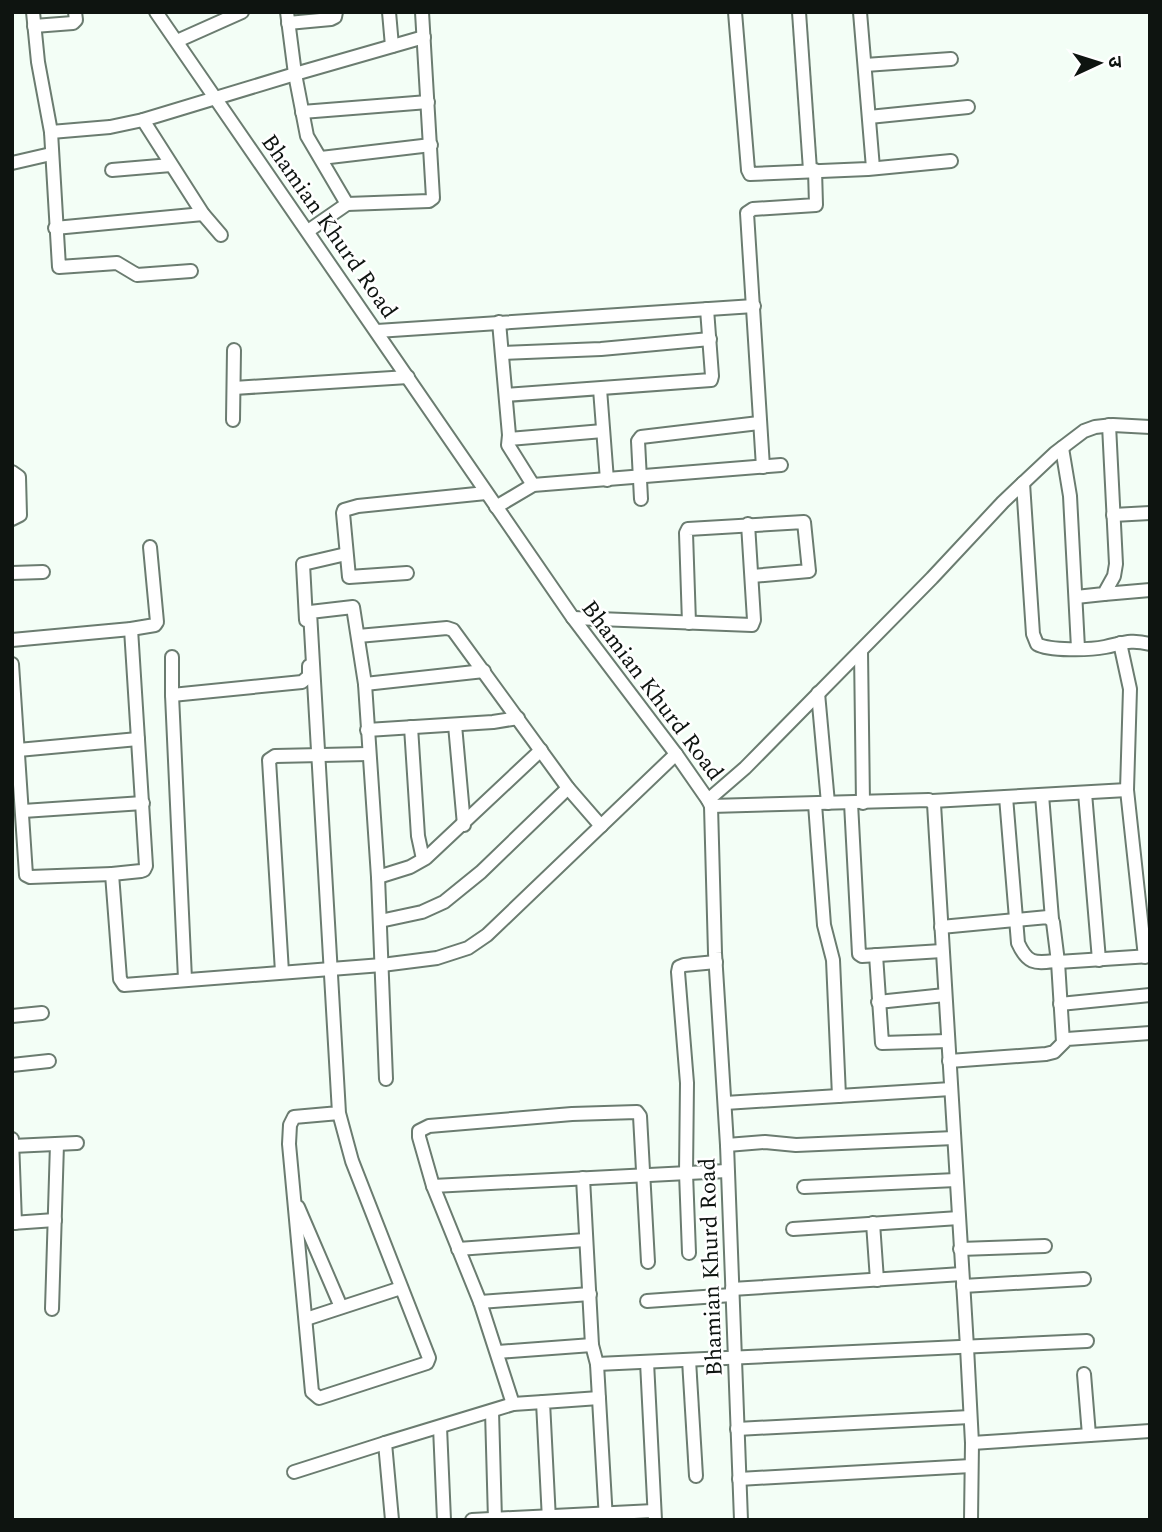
<svg xmlns="http://www.w3.org/2000/svg" width="1162" height="1532" font-family="Spectral,'Noto Sans Devanagari',serif">
  <style>
    .lines { fill: none; stroke-linecap: round; stroke-linejoin: round }
    .minor-casing { stroke: #6b7c70; stroke-width: 16 }
    .minor { stroke: #fff; stroke-width: 12 }
    .labels { text-anchor: middle; stroke-width: 5; stroke-linejoin: round; paint-order: stroke }
    .street-label { font-size: 23px; fill: #0e1410; stroke: #fff }
  </style>
  <rect width="100%" height="100%" fill="#f3fef6"/>
  <g class="lines">
    <defs>
      <g id="minor">
        <polyline points="33,12 38,62 51,132 59,267 117,263 137,275 191,271"/>
        <polyline points="156,12 573,618 676,754 708,800 711,806 715,953 727,1145 741,1520"/>
        <polyline points="389,12 392,46"/>
        <polyline points="735,12 748,170 750,174 868,169 951,161"/>
        <polyline points="799,12 810,170"/>
        <polyline points="860,12 873,168"/>
        <polyline points="288,23 331,19 335,17 336,12"/>
        <polyline points="34,26 73,23 76,20 75,12"/>
        <polyline points="177,41 242,12"/>
        <polyline points="865,65 951,59"/>
        <polyline points="302,112 428,102"/>
        <polyline points="869,117 968,107"/>
        <polyline points="143,120 203,214 221,235"/>
        <polyline points="51,132 110,127 143,120 295,74 287,12"/>
        <polyline points="321,158 431,145"/>
        <polyline points="12,163 51,154"/>
        <polyline points="112,170 171,165"/>
        <polyline points="347,204 307,136 295,74 424,37"/>
        <polyline points="55,228 203,214"/>
        <polyline points="308,231 347,204 429,201 433,198 422,12"/>
        <polyline points="499,322 509,435 508,445 533,485"/>
        <polyline points="377,331 754,306"/>
        <polyline points="502,353 601,349 710,339"/>
        <polyline points="234,388 408,377"/>
        <polyline points="600,389 607,480"/>
        <polyline points="506,395 711,380 712,376 707,309"/>
        <polyline points="233,420 234,350"/>
        <polyline points="509,439 603,431"/>
        <polyline points="1062,448 1070,496 1078,648"/>
        <polyline points="763,467 747,213 753,209 816,205 815,170"/>
        <polyline points="12,472 19,477 20,515 12,519"/>
        <path d="M1023 483 1033 634 1037 644C1049 651 1090 650 1105 647 1124 643 1130 639 1150 644"/>
        <polyline points="641,499 638,441 641,437 759,423"/>
        <polyline points="496,507 533,485 781,465"/>
        <polyline points="1113,515 1150,513"/>
        <polyline points="12,573 43,572"/>
        <polyline points="407,573 349,577 343,513 344,510 358,506 486,493"/>
        <polyline points="1104,594 1150,590"/>
        <polyline points="1076,597 1104,594 1114,576 1116,564 1109,425"/>
        <polyline points="573,618 752,625 754,620 748,524"/>
        <polyline points="306,620 303,564 346,554"/>
        <polyline points="689,623 686,533 688,529 804,522 809,571 752,576"/>
        <polyline points="131,629 146,866 144,870 141,871 112,874 120,979 124,985 382,965 437,958 468,948 487,935 676,754"/>
        <polyline points="358,636 447,628 453,630 568,788 601,826"/>
        <polyline points="12,640 131,629 155,625 157,622 150,547"/>
        <polyline points="1120,643 1130,689 1127,790 1145,957"/>
        <polyline points="861,651 863,803"/>
        <polyline points="172,657 172,695 302,682 309,676 309,666"/>
        <polyline points="12,664 26,875 30,877 112,874"/>
        <polyline points="365,684 484,671"/>
        <polyline points="818,693 828,803"/>
        <polyline points="172,695 185,979"/>
        <polyline points="455,725 464,825"/>
        <polyline points="411,727 418,836 423,859"/>
        <polyline points="367,730 493,722 518,718"/>
        <polyline points="18,750 138,739"/>
        <polyline points="1085,793 1099,960"/>
        <polyline points="1042,795 1052,919"/>
        <path d="M1006 797 1018 943C1028 965 1035 963 1057 961"/>
        <polyline points="708,800 745,768 932,578 1003,502 1055,453 1084,431 1095,427 1113,425 1150,427"/>
        <polyline points="932,801 1127,790"/>
        <polyline points="851,803 859,954 862,956 942,951"/>
        <polyline points="815,804 824,925 833,960 839,1096"/>
        <polyline points="711,806 929,800 934,804 967,1347 972,1443 971,1520"/>
        <polyline points="23,811 143,803"/>
        <polyline points="378,877 410,867 426,858 541,750"/>
        <polyline points="380,921 422,912 444,902 481,872 568,788"/>
        <polyline points="941,927 1048,917 1053,922 1058,962 1150,956"/>
        <polyline points="876,955 882,1043 948,1041"/>
        <polyline points="1058,962 1063,1042"/>
        <polyline points="282,972 269,760 275,756 368,754"/>
        <polyline points="878,1002 945,995"/>
        <polyline points="1060,1004 1150,995"/>
        <polyline points="12,1016 42,1013"/>
        <polyline points="949,1061 1046,1054 1054,1052 1067,1039 1150,1033"/>
        <polyline points="12,1065 49,1061"/>
        <polyline points="725,1103 951,1089"/>
        <polyline points="339,1113 294,1117 290,1125 289,1144 312,1392 319,1398 427,1363 429,1358 352,1161 339,1113 310,612 353,607 365,684 378,877 386,1079"/>
        <polyline points="12,1139 15,1223"/>
        <polyline points="727,1145 765,1142 796,1145 954,1138"/>
        <polyline points="12,1146 77,1143"/>
        <polyline points="583,1178 592,1345 597,1364 606,1520"/>
        <polyline points="433,1186 727,1171"/>
        <polyline points="804,1187 956,1180"/>
        <polyline points="298,1207 341,1307"/>
        <polyline points="12,1223 55,1220"/>
        <polyline points="873,1223 877,1280"/>
        <polyline points="793,1229 959,1218"/>
        <polyline points="458,1249 585,1240"/>
        <polyline points="960,1249 1045,1246"/>
        <polyline points="689,1253 686,1173 687,1083 678,972 679,967 684,965 716,962"/>
        <polyline points="963,1286 1084,1279"/>
        <polyline points="732,1289 962,1274"/>
        <polyline points="647,1301 732,1295"/>
        <polyline points="480,1302 590,1294"/>
        <polyline points="52,1309 57,1144"/>
        <polyline points="306,1319 401,1288"/>
        <polyline points="498,1352 592,1345"/>
        <polyline points="689,1360 696,1476"/>
        <polyline points="647,1362 655,1520"/>
        <polyline points="597,1364 1087,1341"/>
        <polyline points="1084,1374 1089,1435"/>
        <polyline points="513,1404 480,1302 433,1186 419,1137 419,1131 429,1126 572,1114 637,1112 640,1116 648,1262"/>
        <polyline points="492,1411 495,1520"/>
        <polyline points="440,1427 444,1520"/>
        <polyline points="737,1429 970,1417"/>
        <polyline points="972,1443 1150,1431"/>
        <polyline points="294,1472 385,1443"/>
        <polyline points="739,1479 971,1466"/>
        <polyline points="392,1520 385,1443 513,1404 543,1402"/>
        <polyline points="472,1520 654,1511"/>
        <polyline points="549,1520 543,1402 599,1398"/>
      </g>
    </defs>
    <use href="#minor" class="minor-casing"/>
    <use href="#minor" class="minor"/>
  </g>
  <g class="labels">
    <g class="street-label">
      <text transform="translate(330 226) rotate(55)" y="8">Bhamian Khurd Road</text>
      <text transform="translate(653 690) rotate(53)" y="8">Bhamian Khurd Road</text>
      <text transform="translate(710 1267) rotate(-92)" y="8">Bhamian Khurd Road</text>
    </g>
  </g>
  <rect width="1162" height="1532" fill="none" stroke="#0e1410" stroke-width="28"/>
  <g transform="translate(1099 63) rotate(86)" stroke="#ffffff" stroke-width="5" paint-order="stroke">
  <path d="M0-5L12 26L0 18L-12 26Z" fill="#0e1410"/>
  <text y="-10" font-size="19" font-weight="bold" text-anchor="middle" fill="#0e1410">उ</text>
  </g>
</svg>
